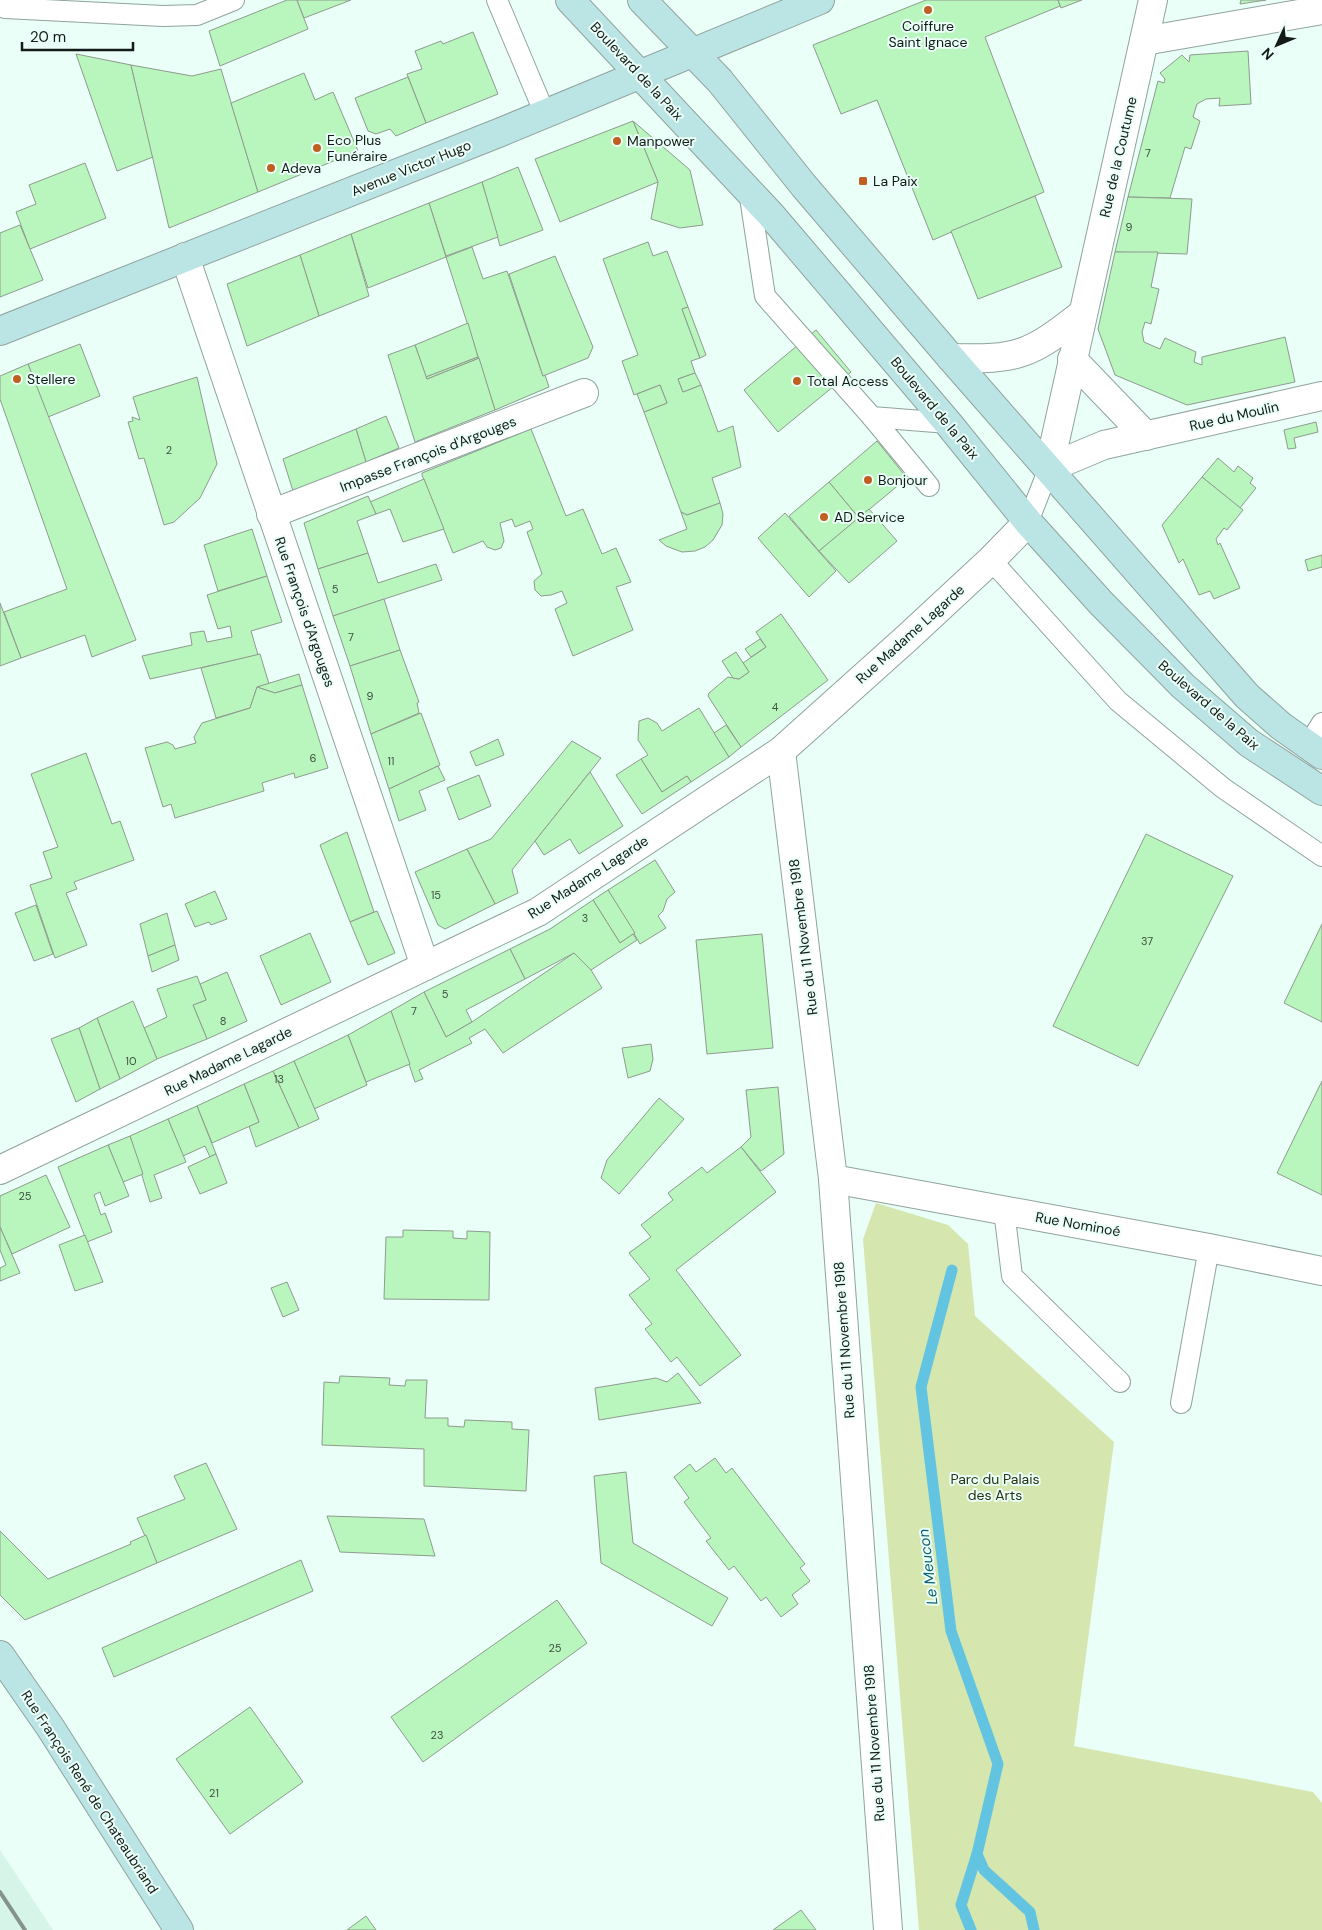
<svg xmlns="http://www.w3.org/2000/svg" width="1322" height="1930" font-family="'DM Sans',sans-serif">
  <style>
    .built { fill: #d7f4e9 }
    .green { fill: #d5e6ae }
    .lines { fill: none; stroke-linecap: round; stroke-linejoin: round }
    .stream { stroke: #63c4e1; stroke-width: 11 }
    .building { fill: #b9f6bd; stroke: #8e9b8e }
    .lane-casing { stroke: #90a39c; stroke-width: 22 }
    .street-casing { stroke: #90a39c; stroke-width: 30 }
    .secondary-casing { stroke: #90a39c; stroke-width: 30 }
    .lane { stroke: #fff; stroke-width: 20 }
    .street { stroke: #fff; stroke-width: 28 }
    .secondary { stroke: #bbe5e5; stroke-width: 28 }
    .rail { stroke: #85938d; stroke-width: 4 }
    .poi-dot { fill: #c15f23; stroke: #eafff7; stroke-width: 2 }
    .labels { text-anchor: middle; stroke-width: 4; stroke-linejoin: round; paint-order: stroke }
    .number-label { font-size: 11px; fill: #3c5140 }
    .poi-label { font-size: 14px; fill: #131a17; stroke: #eafff7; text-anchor: start }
    .street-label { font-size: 14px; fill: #131a17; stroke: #eafff7 }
    .park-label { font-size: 14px; fill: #2a3212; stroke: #eafff7 }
    .water-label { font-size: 15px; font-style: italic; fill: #0f6074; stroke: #eafff7 }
  </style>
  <rect width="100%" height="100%" fill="#eafff7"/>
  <polygon class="built" points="0,1850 53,1930 0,1930"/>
  <polygon class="green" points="876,1203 948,1225 968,1244 975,1316 1114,1442 1074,1746 1313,1792 1322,1803 1322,1930 919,1930 863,1239"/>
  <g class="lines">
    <g class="stream">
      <polyline points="952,1270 921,1387 951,1631 998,1764 977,1854 984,1870 1030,1912 1034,1930"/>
      <polyline points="971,1930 961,1905 977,1854"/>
    </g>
  </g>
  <g class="building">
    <polygon points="287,0 297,0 308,29 220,66 209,31"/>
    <polygon points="297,0 351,0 304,18"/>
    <polygon points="926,0 1058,0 1060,6 985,37 1044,192 933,240 877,100 841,114 813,45"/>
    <polygon points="1058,0 1082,0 1061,8"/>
    <polygon points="1241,0 1266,0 1240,4"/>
    <polygon points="473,32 498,94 426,123 407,74 422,69 415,51 441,41 443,44"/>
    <polygon points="1248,51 1251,104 1219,106 1220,98 1206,99 1197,104 1193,117 1200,121 1191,149 1185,147 1170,198 1128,197 1158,81 1164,83 1165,79 1160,73 1182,55 1189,62 1190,55"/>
    <polygon points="76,54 131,65 153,157 117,171"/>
    <polygon points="131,65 192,76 221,69 258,192 169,228"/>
    <polygon points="304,73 315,100 333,92 358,151 258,192 231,103"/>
    <polygon points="408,77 426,123 396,136 390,129 376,134 368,131 355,98"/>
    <polygon points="633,121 690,170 703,225 680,228 651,219 658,182"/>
    <polygon points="633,121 658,182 560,222 535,159"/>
    <polygon points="85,163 106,218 30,249 16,212 36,204 29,185"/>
    <polygon points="518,167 543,230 500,246 482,182"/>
    <polygon points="482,182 498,237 446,256 429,203"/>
    <polygon points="1035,196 1062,267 978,299 951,231"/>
    <polygon points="1128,197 1192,199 1187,254 1115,252"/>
    <polygon points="429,203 446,257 368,288 351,234"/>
    <polygon points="20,225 43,280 0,297 0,233"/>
    <polygon points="351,234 369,296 319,316 300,255"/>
    <polygon points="648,242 653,256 667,251 688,307 682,309 700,358 691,361 695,373 678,379 683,392 701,385 718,432 733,426 741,467 712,478 720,503 687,515 681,512 644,412 667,403 660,385 634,395 622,361 638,355 603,259"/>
    <polygon points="472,247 483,279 507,271 543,376 545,375 549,387 495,410 446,257"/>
    <polygon points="1115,252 1158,252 1151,287 1159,289 1151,324 1145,322 1142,332 1144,342 1160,349 1165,338 1196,352 1194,362 1202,365 1202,357 1285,337 1295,382 1187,405 1115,375 1098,329"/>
    <polygon points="300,255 319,316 247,346 227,284"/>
    <polygon points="555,256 593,347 588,358 543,376 509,274"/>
    <polygon points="688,307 706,355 700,358 682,309"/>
    <polygon points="468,323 478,357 426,377 415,345"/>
    <polygon points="816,330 851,372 778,432 744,390"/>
    <polygon points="80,344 100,396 48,417 28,364"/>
    <polygon points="415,345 427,379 479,358 495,410 415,442 388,355"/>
    <polygon points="478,357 479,358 427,379 426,377"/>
    <polygon points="28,364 136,640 92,657 85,635 21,658 4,612 67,589 0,399 0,376"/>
    <polygon points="695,373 701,385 683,392 678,379"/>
    <polygon points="197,377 217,464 200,498 174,522 164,525 144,458 139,459 128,422 133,421 132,417 140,420 133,397"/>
    <polygon points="660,385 667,403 644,412 637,394"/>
    <polygon points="386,416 399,448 366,462 356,429"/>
    <polygon points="1316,422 1318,432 1294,438 1296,448 1288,449 1284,430"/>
    <polygon points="356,429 366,462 293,491 283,459"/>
    <polygon points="531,429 566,516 583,509 602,554 616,548 631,582 616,587 633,630 573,656 555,609 567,603 562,591 551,595 541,596 535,590 534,581 542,574 527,532 533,529 530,521 515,527 512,519 500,523 504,541 501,548 495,550 487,547 483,541 453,553 422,475 422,473"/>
    <polygon points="877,441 907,478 859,518 829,482"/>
    <polygon points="1218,458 1234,472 1238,466 1253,478 1250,483 1256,488 1240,508 1202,477"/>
    <polygon points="1202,477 1243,510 1227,530 1224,528 1216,539 1218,545 1220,543 1240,588 1214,599 1210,591 1199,595 1183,559 1179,563 1162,525"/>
    <polygon points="424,479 444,529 403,542 390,509 376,514 370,502"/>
    <polygon points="829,482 859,518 819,551 789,516"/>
    <polygon points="368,496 376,514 357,521 368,553 318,569 304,523"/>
    <polygon points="720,503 723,514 722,525 713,540 705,547 695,551 682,552 666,546 659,540 687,529 681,512 687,515"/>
    <polygon points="869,509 897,541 849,583 819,551"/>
    <polygon points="785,513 836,571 809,597 758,538"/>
    <polygon points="252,529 267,576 218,591 204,545"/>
    <polygon points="368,553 378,583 436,564 442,580 333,616 318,569"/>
    <polygon points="1322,555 1322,567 1308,571 1305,560"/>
    <polygon points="267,576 282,622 251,631 258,655 150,679 142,656 192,645 190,633 204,631 207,642 232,637 230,626 218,629 207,595"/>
    <polygon points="384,599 400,650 350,666 333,616"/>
    <polygon points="0,603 21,658 0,666"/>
    <polygon points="781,614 828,680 741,747 708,696 709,693 728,677 739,679 749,672 743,663 766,647 756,632"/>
    <polygon points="760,639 766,647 751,657 745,649"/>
    <polygon points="400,650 419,702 417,703 419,713 371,734 350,666"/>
    <polygon points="736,652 749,672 739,679 733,678 722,661"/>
    <polygon points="260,654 269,684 257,687 250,708 216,718 201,668"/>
    <polygon points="299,674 302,685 275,693 257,687"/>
    <polygon points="302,685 328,768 295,778 294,773 262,783 264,791 175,818 171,804 163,807 145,748 167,742 173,745 175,749 196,743 194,737 202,723 250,708 257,687 275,693"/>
    <polygon points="699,708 729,757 691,782 687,776 662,792 641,759 648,755 638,740 639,721 648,718 657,723 662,731"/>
    <polygon points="421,713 440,765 389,789 371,734"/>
    <polygon points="726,725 741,747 729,757 714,733"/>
    <polygon points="498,739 504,755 476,766 470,752"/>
    <polygon points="572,741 601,758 512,870 518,893 495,904 467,849 491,839"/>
    <polygon points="86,753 112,824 120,821 134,860 74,882 77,889 66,893 87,945 55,958 30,885 52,878 43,852 58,847 31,774"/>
    <polygon points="641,759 662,792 687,776 691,782 642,814 616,775"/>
    <polygon points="438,766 445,780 419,791 426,810 399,821 389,789"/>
    <polygon points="590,772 623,826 579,854 570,839 544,855 535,841"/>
    <polygon points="479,775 491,806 459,820 447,788"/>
    <polygon points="347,832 374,912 350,922 320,845"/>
    <polygon points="1146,834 1233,876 1138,1066 1053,1026"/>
    <polygon points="467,849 495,904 445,929 438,925 415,872"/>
    <polygon points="655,860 675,892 667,899 663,911 658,916 666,928 640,944 608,890"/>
    <polygon points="608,890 635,933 620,943 593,900"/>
    <polygon points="215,891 227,919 211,925 209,922 195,927 185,904"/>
    <polygon points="593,900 620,943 633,934 637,940 591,970 574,953 525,979 510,949 550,929"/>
    <polygon points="36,905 53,954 34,961 15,913"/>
    <polygon points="377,911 395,953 368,965 350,922"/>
    <polygon points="167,913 175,945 148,956 140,924"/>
    <polygon points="1322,924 1322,1022 1284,1003"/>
    <polygon points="310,933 331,982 281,1005 260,956"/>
    <polygon points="762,934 773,1048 707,1054 696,940"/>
    <polygon points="175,945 179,960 152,972 148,956"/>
    <polygon points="510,949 525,979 466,1010 472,1022 446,1037 424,992"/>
    <polygon points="574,953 591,970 602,988 503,1053 485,1029 469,1038 472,1043 419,1070 423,1079 415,1082 391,1011 424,992 446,1037 472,1022"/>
    <polygon points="227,972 247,1021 207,1039 193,1005 206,1000 200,984"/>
    <polygon points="197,976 206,1000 193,1005 207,1039 157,1059 144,1028 167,1017 157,989"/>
    <polygon points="133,1001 157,1059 120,1079 97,1018"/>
    <polygon points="391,1011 410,1064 366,1082 348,1035"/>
    <polygon points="97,1018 120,1079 100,1089 79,1028"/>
    <polygon points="79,1028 100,1089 76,1102 51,1039"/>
    <polygon points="348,1035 367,1085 314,1109 294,1061"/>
    <polygon points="651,1044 653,1059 650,1071 628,1078 622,1048"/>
    <polygon points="294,1061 319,1119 299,1128 273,1071"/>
    <polygon points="273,1071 299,1128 256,1147 249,1126 259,1122 244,1084"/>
    <polygon points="1322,1081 1322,1195 1277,1173"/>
    <polygon points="244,1084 259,1122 212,1143 197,1106"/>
    <polygon points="778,1087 784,1154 761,1171 741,1147 751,1137 746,1090"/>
    <polygon points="659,1098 684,1119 619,1194 601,1178 607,1160"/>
    <polygon points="197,1106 216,1154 210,1157 205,1146 183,1156 168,1119"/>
    <polygon points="168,1119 186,1162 154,1175 162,1198 150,1202 130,1136"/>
    <polygon points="130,1136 143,1174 123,1182 108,1145"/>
    <polygon points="108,1145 129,1196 105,1206 100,1192 94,1195 101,1215 105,1213 112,1232 87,1242 58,1167"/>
    <polygon points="741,1147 776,1192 676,1270 741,1355 700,1386 677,1357 671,1362 645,1329 652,1324 629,1295 650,1279 629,1253 651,1237 641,1225 673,1200 668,1193 702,1167 707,1173"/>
    <polygon points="216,1154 227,1183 200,1194 188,1167"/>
    <polygon points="46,1175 70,1227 12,1254 0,1227 0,1196"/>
    <polygon points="0,1227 20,1273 0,1281 0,1268 6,1265 0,1250"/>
    <polygon points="403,1230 453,1231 453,1238 467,1239 467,1231 490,1232 489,1300 384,1299 386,1237 403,1237"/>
    <polygon points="85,1235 103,1282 75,1291 59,1245"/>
    <polygon points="287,1282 299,1310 283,1317 271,1288"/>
    <polygon points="678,1373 701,1403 599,1420 595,1388 656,1378 667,1382"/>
    <polygon points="340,1376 390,1378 389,1385 405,1386 406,1380 427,1380 425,1418 448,1418 448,1426 464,1427 465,1420 512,1422 512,1429 529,1430 526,1491 424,1486 424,1449 322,1445 324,1382 339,1383"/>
    <polygon points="715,1458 726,1473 732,1468 805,1564 800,1568 810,1581 792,1595 798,1604 781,1617 766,1597 761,1601 734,1566 729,1570 706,1541 711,1538 684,1502 689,1498 674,1477 690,1464 696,1472"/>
    <polygon points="206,1463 237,1529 157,1563 137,1518 185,1499 174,1476"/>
    <polygon points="626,1472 633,1543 728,1598 712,1626 601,1563 594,1476"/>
    <polygon points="327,1516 424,1519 435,1556 340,1552"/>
    <polygon points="0,1531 48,1579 131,1544 130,1542 146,1535 157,1563 25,1620 0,1595"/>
    <polygon points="301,1560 313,1591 114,1677 102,1648"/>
    <polygon points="557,1600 587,1643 423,1762 391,1717"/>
    <polygon points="250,1707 303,1782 230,1834 176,1759"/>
    <polygon points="801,1910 816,1930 773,1930"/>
    <polygon points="366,1916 376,1930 347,1930"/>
  </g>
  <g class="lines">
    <defs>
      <g id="lane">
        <polyline points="497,0 545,114"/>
        <polyline points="0,6 5,8 163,16 197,15 234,0"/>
        <polyline points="749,191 765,296 872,417 948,423"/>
        <polyline points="872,417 929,486"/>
        <polyline points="1028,522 1049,468"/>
        <polyline points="991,560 1118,701 1223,788 1322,856"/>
        <polyline points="1308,745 1322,723"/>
        <polyline points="1004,1210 1012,1276 1120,1382"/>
        <polyline points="1181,1403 1209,1248"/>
      </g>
      <g id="street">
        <polyline points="1144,41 1322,10"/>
        <polyline points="185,257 425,966"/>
        <path d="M951 358C1018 360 1030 355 1082 314"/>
        <polyline points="1072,359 1146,436"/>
        <polyline points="1049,468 1153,0"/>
        <polyline points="1049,468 1104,445 1322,396"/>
        <polyline points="271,514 584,393"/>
        <polyline points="781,751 833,1179 888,1930"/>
        <polyline points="0,1170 538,912 781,751 907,638 991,560 1028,522"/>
        <polyline points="833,1179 1209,1248 1322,1271"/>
      </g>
      <g id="secondary">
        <polyline points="570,0 772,216 948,423 1028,522 1101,603 1183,686 1249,743 1322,791"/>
        <polyline points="642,0 720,81 804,186 951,358 1247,696 1281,726 1322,755"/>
        <polyline points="0,331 501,132 820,0"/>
        <polyline points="0,1655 50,1727 179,1930"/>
      </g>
    </defs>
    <use href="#lane" class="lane-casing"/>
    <use href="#street" class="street-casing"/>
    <use href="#secondary" class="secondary-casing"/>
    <use href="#lane" class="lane"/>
    <use href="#street" class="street"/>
    <use href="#secondary" class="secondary"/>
    <polyline class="rail" points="0,1892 25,1930"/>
  </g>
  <g class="poi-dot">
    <circle cx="928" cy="10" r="5"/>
    <circle cx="617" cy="141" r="5"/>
    <circle cx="317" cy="148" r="5"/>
    <circle cx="271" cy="168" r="5"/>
    <rect x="858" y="176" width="10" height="10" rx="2.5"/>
    <circle cx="17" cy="379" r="5"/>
    <circle cx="797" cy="381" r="5"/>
    <circle cx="868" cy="480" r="5"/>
    <circle cx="824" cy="517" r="5"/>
  </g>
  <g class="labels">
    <g class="number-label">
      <text x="1148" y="157">7</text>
      <text x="1129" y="231">9</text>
      <text x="169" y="454">2</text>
      <text x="335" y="593">5</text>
      <text x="351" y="641">7</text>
      <text x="370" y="700">9</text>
      <text x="775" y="711">4</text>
      <text x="313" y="762">6</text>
      <text x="391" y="765">11</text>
      <text x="436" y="899">15</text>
      <text x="585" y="922">3</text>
      <text x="1147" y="945">37</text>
      <text x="445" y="998">5</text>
      <text x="414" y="1015">7</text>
      <text x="223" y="1025">8</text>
      <text x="131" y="1065">10</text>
      <text x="279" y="1083">13</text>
      <text x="25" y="1200">25</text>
      <text x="555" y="1652">25</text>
      <text x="437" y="1739">23</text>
      <text x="214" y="1797">21</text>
    </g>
    <g class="poi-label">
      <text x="928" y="31" text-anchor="middle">Coiffure<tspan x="928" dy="16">Saint Ignace</tspan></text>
      <text x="327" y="145">Eco Plus<tspan x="327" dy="16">Funéraire</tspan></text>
      <text x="627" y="146">Manpower</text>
      <text x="281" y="173">Adeva</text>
      <text x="873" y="186">La Paix</text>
      <text x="27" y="384">Stellere</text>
      <text x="807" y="386">Total Access</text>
      <text x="878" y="485">Bonjour</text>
      <text x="834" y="522">AD Service</text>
    </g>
    <g class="street-label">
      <text transform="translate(637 71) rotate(47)" y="5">Boulevard de la Paix</text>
      <text transform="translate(1118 157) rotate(-77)" y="5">Rue de la Coutume</text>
      <text transform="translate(411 168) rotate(-22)" y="5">Avenue Victor Hugo</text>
      <text transform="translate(935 408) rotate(50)" y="5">Boulevard de la Paix</text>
      <text transform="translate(1234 416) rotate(-13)" y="5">Rue du Moulin</text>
      <text transform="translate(428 454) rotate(-21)" y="5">Impasse François d'Argouges</text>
      <text transform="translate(305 612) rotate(71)" y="5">Rue François d'Argouges</text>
      <text transform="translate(910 634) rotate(-42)" y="5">Rue Madame Lagarde</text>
      <text transform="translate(1209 705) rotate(41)" y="5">Boulevard de la Paix</text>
      <text transform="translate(588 877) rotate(-33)" y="5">Rue Madame Lagarde</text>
      <text transform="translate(803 937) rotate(-97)" y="5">Rue du 11 Novembre 1918</text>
      <text transform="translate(228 1061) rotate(-26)" y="5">Rue Madame Lagarde</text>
      <text transform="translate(1078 1224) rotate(10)" y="5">Rue Nominoé</text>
      <text transform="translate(844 1340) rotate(-94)" y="5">Rue du 11 Novembre 1918</text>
      <text transform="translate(874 1743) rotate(-94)" y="5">Rue du 11 Novembre 1918</text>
      <text transform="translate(90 1792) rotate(57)" y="5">Rue François René de Chateaubriand</text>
    </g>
    <g class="park-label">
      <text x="995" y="1484">Parc du Palais<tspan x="995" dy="16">des Arts</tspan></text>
    </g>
    <g class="water-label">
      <text transform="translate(928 1567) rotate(-97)" y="5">Le Meucon</text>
    </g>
  </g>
  <g transform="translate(1277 45) rotate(226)" stroke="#eafff7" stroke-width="4" paint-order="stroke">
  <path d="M0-4L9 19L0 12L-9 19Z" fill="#131a17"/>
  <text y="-8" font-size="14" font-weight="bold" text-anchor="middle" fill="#131a17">N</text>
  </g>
  <path d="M22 42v8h111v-8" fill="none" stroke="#131a17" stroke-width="2.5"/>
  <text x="30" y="42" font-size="15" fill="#131a17" stroke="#eafff7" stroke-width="4" paint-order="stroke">20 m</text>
</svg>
